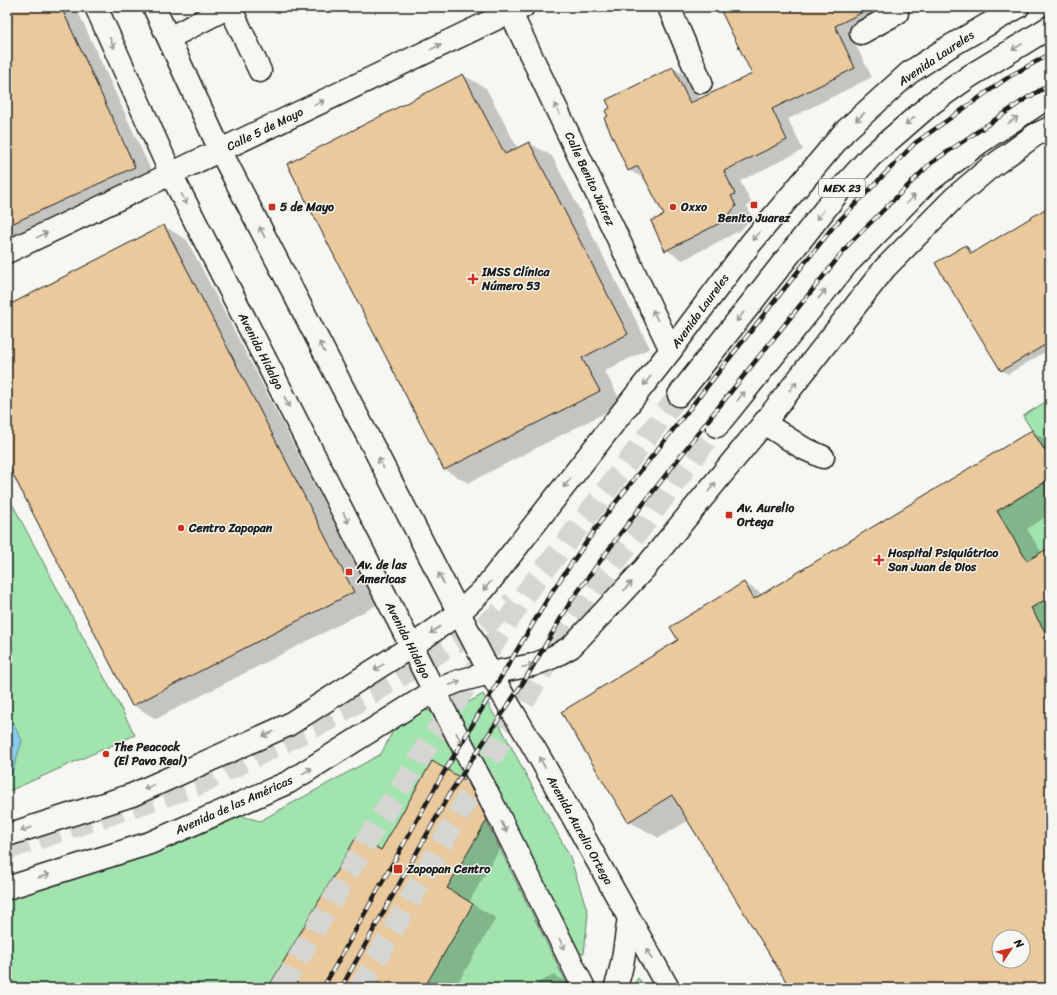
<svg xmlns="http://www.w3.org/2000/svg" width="1057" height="995" font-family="Sriracha,sans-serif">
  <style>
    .green { fill: #a2e4ae; stroke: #5f8065 }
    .water { fill: #8acceb; stroke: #5e8698 }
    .shadow { fill: #0003; fill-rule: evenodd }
    .building { fill: #eac99c; stroke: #1c1c1c; fill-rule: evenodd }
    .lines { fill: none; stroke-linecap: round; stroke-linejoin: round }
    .major-tunnel { stroke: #d5d5d2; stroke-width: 22; stroke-dasharray: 22 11; stroke-linecap: butt }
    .minor-casing { stroke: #1c1c1c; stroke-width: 25 }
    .major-casing { stroke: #1c1c1c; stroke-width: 25 }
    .minor { stroke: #f6f6f2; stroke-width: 22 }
    .major { stroke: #f6f6f2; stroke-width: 22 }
    .rail-casing { stroke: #1c1c1c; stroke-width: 4.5 }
    .rail { stroke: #f6f6f2; stroke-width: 3; stroke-dasharray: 9; stroke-linecap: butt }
    .oneway { stroke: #949492 }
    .poi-dot { fill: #c8321e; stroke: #f6f6f2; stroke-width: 1.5 }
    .labels { text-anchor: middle; stroke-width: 3; stroke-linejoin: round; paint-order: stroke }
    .shield { fill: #f6f6f2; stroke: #5d5d5c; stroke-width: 1 }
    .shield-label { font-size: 11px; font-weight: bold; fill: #1c1c1c }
    .street-label { font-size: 12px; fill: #1c1c1c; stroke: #f6f6f2 }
    .poi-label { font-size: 12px; font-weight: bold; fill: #1c1c1c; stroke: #f6f6f2; text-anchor: start }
  </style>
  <rect width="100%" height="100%" fill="#f6f6f2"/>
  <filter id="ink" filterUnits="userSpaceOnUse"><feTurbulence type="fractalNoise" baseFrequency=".025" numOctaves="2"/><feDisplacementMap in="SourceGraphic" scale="8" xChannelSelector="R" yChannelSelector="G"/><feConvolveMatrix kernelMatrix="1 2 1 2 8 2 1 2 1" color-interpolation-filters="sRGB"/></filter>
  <g filter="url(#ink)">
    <g class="green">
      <polygon points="1050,399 1050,459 1023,416"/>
      <polygon points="1050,479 1050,561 1044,551 1027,561 997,511"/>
      <polygon points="7,494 135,735 7,792"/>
      <polygon points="1050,597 1050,640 1031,608"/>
      <polygon points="483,694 570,857 588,913 584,954 578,953 457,709"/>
      <polygon points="420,708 432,712 569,988 7,988 7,897 133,856 241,816 260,821 381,754 397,723"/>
      <polygon points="638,978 646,988 631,988"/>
    </g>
    <polygon class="water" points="7,711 22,741 12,773 7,775"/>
    <g class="shadow">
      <polygon points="7,7 76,7 155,179 7,248"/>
      <polygon points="720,7 887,7 851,36 872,77 788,119 803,150 740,181 752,204 747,206 752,217 741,230 683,260 666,250 665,216 646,180 629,170 609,117 673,68 690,78 700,99 753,74"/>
      <polygon points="463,75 486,88 518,149 529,143 552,156 650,348 605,371 622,404 468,483 445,470 289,164"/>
      <polygon points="1050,180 1050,191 1045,183"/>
      <polygon points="1050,208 1050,349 1008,374 1002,370 937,263 966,246 971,249 974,254"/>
      <polygon points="164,226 187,240 377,605 156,719 133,705 7,461 7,308"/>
      <path d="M1032 431 1050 442V514L1027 529 1042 553 1050 556V988H791L689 820 659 838 628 821 679 640 744 583 764 595ZM999 937H1023V961H999Z"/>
      <polygon points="432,762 491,797 509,833 469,902 496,918 455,988 269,988 381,851"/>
      <polygon points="554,975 576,988 527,988"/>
    </g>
    <g class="building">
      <polygon points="7,7 61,7 135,167 7,226"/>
      <polygon points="719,7 873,7 835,26 855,68 772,109 787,140 724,171 735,194 731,196 736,206 724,221 665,251 651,221 664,215 638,166 628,171 604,118 608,116 605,111 610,108 606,100 673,67 690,103 752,74"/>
      <polygon points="463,74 505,154 529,142 628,334 582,358 600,391 444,470 287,164"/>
      <polygon points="1050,206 1050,342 1001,371 935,263 966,245 971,254"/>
      <polygon points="164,225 354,592 132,706 7,463 7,306"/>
      <path d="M1032 430 1050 459V479L997 511 1027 561 1050 547V597L1031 608 1050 640V988H790L672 795 628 822 561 712 678 640 670 627 744 582 754 599ZM999 937H1023V961H999Z"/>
      <polygon points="432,761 468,782 487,820 447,888 473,904 424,988 268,988 357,836 381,850"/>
    </g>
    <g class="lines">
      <g class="major-tunnel">
        <polyline points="7,849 197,785 326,721 487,623 513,602"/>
        <polyline points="281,988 373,830 528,590 569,539 679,395"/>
        <polyline points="360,988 472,790 572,620 717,426"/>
      </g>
      <defs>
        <g id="minor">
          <polyline points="230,7 260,71"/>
          <polyline points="508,7 671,350"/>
          <polyline points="669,7 701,82"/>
          <polyline points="861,33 897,13"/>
          <polyline points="169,38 229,7"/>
          <polyline points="7,252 510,12 523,7"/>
          <polyline points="764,423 803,448 823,457"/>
        </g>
        <g id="major">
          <polyline points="96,7 171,174 434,691 487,792 584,988"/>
          <polyline points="154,7 220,150 490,673 540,758 668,988"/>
          <polyline points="679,395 841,189 871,156 932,103 970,76 1050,27"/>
          <polyline points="717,426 847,264 924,185 979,143 1050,96"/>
          <polyline points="7,835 132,795 288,725 412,646 459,613 484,589 671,350 751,243 845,131 909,73 947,48 1018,7"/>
          <polyline points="7,888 150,843 289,782 434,691 459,681 490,673 533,665 553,657 571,647 645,568 764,423 885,268 954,198 987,170 1035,135 1050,128"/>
          <path d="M615 988C624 967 625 941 629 918"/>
        </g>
      </defs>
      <use href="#minor" class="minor-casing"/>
      <use href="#major" class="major-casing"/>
      <use href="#minor" class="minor"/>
      <use href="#major" class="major"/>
      <defs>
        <g id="rail">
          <polyline points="323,988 440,779 553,590 601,521 833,227 915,143 1010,76 1050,54"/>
          <polyline points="341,988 450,793 526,678 571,601 620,534 713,414 850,243 931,163 1027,98 1050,85"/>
        </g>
      </defs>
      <use href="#rail" class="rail-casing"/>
      <use href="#rail" class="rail"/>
    </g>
    <defs><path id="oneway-shaft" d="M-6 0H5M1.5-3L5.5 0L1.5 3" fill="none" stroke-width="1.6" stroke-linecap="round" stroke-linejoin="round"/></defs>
    <g class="oneway">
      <use href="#oneway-shaft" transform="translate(112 43) rotate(66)"/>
      <use href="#oneway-shaft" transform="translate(436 47) rotate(-26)"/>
      <use href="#oneway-shaft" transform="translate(1017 47) rotate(148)"/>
      <use href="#oneway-shaft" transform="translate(319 103) rotate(-26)"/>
      <use href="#oneway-shaft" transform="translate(557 109) rotate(-115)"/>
      <use href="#oneway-shaft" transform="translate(860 117) rotate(137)"/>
      <use href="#oneway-shaft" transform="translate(1013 120) rotate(-34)"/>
      <use href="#oneway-shaft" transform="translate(910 121) rotate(140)"/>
      <use href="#oneway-shaft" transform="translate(184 199) rotate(63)"/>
      <use href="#oneway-shaft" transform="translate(911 199) rotate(-46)"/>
      <use href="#oneway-shaft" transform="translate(820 215) rotate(129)"/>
      <use href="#oneway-shaft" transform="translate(262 232) rotate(-117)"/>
      <use href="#oneway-shaft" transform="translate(42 235) rotate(-26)"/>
      <use href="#oneway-shaft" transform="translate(756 236) rotate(130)"/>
      <use href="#oneway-shaft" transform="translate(822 294) rotate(-51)"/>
      <use href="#oneway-shaft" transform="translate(655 315) rotate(-115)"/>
      <use href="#oneway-shaft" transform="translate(740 317) rotate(128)"/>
      <use href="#oneway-shaft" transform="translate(322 347) rotate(-117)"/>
      <use href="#oneway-shaft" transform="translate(647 381) rotate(128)"/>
      <use href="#oneway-shaft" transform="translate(793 386) rotate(-52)"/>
      <use href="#oneway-shaft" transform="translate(741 396) rotate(-51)"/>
      <use href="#oneway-shaft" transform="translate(287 402) rotate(63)"/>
      <use href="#oneway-shaft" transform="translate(381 463) rotate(-117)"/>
      <use href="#oneway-shaft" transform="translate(567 483) rotate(128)"/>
      <use href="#oneway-shaft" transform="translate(712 487) rotate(-51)"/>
      <use href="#oneway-shaft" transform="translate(346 518) rotate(63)"/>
      <use href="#oneway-shaft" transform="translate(441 578) rotate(-117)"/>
      <use href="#oneway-shaft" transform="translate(487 586) rotate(130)"/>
      <use href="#oneway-shaft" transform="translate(628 586) rotate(-47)"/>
      <use href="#oneway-shaft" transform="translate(435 630) rotate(145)"/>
      <use href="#oneway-shaft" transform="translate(528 666) rotate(-12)"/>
      <use href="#oneway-shaft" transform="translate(379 667) rotate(148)"/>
      <use href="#oneway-shaft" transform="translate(455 683) rotate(-22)"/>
      <use href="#oneway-shaft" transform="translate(268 734) rotate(156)"/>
      <use href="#oneway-shaft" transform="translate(459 738) rotate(62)"/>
      <use href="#oneway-shaft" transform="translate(542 762) rotate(-119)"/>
      <use href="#oneway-shaft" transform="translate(307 771) rotate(-32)"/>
      <use href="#oneway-shaft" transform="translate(149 787) rotate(156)"/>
      <use href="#oneway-shaft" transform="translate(504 827) rotate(64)"/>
      <use href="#oneway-shaft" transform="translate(26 829) rotate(162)"/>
      <use href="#oneway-shaft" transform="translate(44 876) rotate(-18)"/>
      <use href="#oneway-shaft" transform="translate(562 944) rotate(64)"/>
      <use href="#oneway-shaft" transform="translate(649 954) rotate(-119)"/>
    </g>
  </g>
  <g class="poi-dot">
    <rect x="750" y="201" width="8" height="8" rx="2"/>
    <rect x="268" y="203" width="8" height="8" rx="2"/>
    <circle cx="673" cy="207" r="4"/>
    <path d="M471 273h4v4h4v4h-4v4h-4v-4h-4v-4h4z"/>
    <rect x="725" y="511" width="8" height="8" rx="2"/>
    <circle cx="181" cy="528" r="4"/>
    <path d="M877 554h4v4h4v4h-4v4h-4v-4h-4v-4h4z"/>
    <rect x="345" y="568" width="8" height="8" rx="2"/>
    <circle cx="106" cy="754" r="4"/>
    <rect x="393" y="864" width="10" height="10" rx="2"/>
  </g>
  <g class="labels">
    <rect class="shield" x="819" y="179" width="46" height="18" rx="3"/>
    <g class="shield-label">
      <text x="842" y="192">MEX 23</text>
    </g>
    <g class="street-label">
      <text transform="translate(936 58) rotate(-34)" y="4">Avenida Laureles</text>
      <text transform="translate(265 129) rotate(-26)" y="4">Calle 5 de Mayo</text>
      <text transform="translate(590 179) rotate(65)" y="4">Calle Benito Juárez</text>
      <text transform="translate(700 311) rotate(-54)" y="4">Avenida Laureles</text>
      <text transform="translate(261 351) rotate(63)" y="4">Avenida Hidalgo</text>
      <text transform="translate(408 640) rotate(63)" y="4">Avenida Hidalgo</text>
      <text transform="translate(234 805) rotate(-24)" y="4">Avenida de las Américas</text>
      <text transform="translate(580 830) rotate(61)" y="4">Avenida Aurelio Ortega</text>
    </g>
    <g class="poi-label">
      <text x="280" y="211">5 de Mayo</text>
      <text x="681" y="211">Oxxo</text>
      <text x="754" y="222" text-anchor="middle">Benito Juarez</text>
      <text x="482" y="276">IMSS Clínica<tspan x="482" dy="14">Número 53</tspan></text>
      <text x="737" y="512">Av. Aurelio<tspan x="737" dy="14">Ortega</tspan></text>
      <text x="189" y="532">Centro Zapopan</text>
      <text x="888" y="557">Hospital Psiquiátrico<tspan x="888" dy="14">San Juan de Dios</tspan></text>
      <text x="357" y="569">Av. de las<tspan x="357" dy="14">Americas</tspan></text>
      <text x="114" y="751">The Peacock<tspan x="114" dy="14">(El Pavo Real)</tspan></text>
      <text x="407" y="873">Zapopan Centro</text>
    </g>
  </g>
  <rect width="1057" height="995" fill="none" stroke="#f6f6f2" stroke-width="24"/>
  <rect x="12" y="12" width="1033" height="971" fill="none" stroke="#1c1c1c" stroke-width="1.5" filter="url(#ink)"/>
  <g transform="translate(1011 949) rotate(55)"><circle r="19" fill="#f6f6f2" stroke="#9f9f9c"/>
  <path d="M0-3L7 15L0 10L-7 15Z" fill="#c8321e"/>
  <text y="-6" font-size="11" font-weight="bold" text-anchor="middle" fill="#1c1c1c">N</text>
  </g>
</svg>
